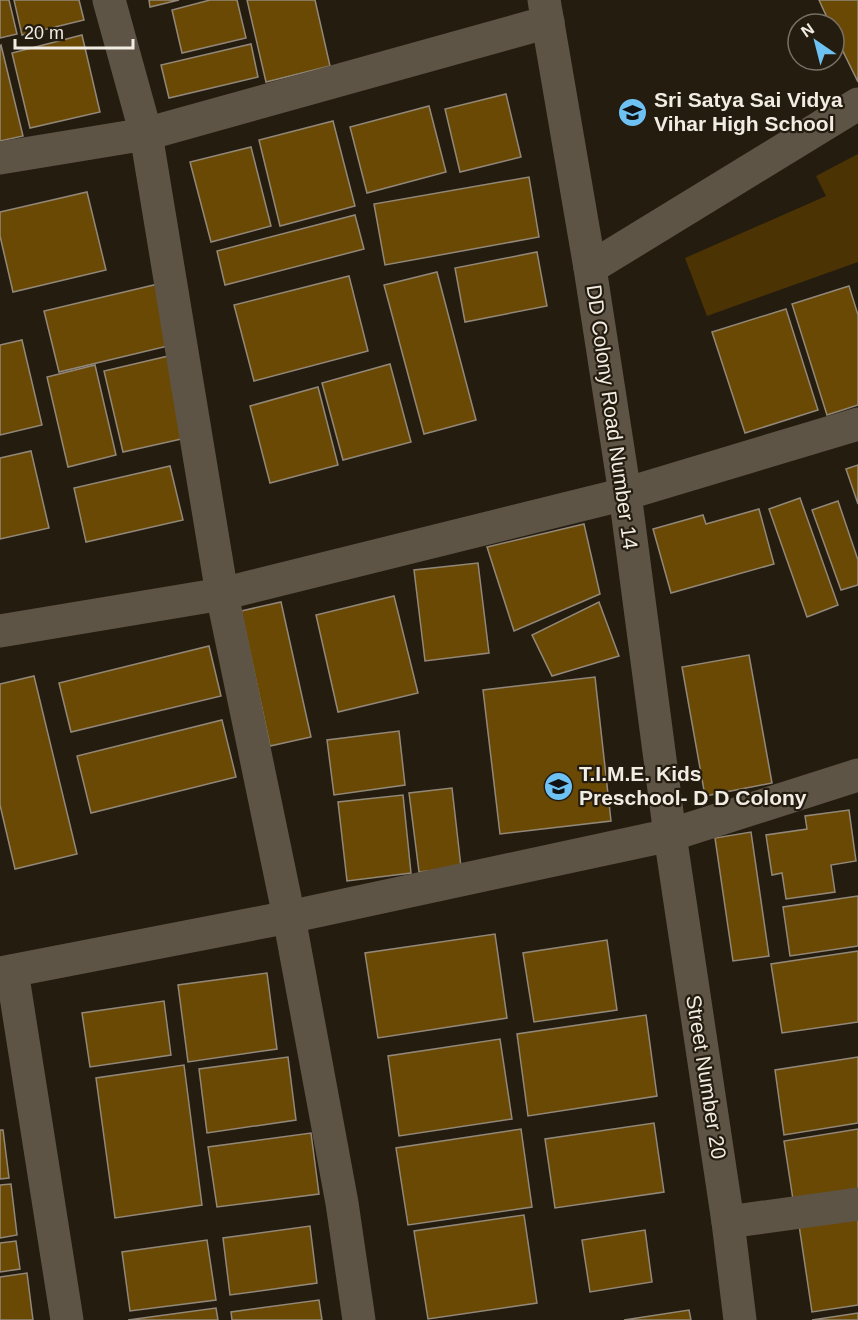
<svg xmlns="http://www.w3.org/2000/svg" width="858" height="1320" font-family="Arial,sans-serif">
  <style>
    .green { fill: #4b3304 }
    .building { fill: #6a4904; stroke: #928879; stroke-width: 1.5 }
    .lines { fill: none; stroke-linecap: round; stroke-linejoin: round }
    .pedestrian { stroke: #5e5446; stroke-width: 33 }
    .minor { stroke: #5e5446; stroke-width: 33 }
    .labels { text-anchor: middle; stroke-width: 4.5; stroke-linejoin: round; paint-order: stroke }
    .poi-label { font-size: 21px; font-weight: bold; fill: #f2ede4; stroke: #251c10; text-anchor: start }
    .street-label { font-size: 21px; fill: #f2ede4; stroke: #251c10 }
  </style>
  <rect width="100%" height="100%" fill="#251c10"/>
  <polygon class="green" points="858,154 858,262 707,316 685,258 826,196 816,176"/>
  <g class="building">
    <polygon points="0,0 9,0 17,34 0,38"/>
    <polygon points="14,0 79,0 84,20 22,35"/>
    <polygon points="149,0 179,0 150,7"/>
    <polygon points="210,0 237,0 246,38 182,53 172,10"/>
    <polygon points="247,0 315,0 330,66 266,82"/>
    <polygon points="819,0 858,0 858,82 834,33 834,24 830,24"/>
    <polygon points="82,35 100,112 30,128 12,53"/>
    <polygon points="251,44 258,77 169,98 161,65"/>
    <polygon points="1,45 23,136 0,141 0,46"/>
    <polygon points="506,94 521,157 460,172 445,109"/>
    <polygon points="429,106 446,172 367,193 350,127"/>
    <polygon points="333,121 355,206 280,226 259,140"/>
    <polygon points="251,147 271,226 211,242 190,162"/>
    <polygon points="529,177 539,237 385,265 374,204"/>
    <polygon points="87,192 106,270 13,292 0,236 0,212"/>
    <polygon points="355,215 364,249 225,285 217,251"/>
    <polygon points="537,252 547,306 465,322 455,268"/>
    <polygon points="437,272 476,420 424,434 384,285"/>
    <polygon points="349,276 368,351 254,381 234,305"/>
    <polygon points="158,284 172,345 59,372 44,311"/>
    <polygon points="849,286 858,315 858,405 827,415 792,304"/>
    <polygon points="786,309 818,410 745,433 712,332"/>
    <polygon points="22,340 42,425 0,435 0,345"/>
    <polygon points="177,354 195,436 123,452 104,371"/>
    <polygon points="390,364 411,442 343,460 322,383"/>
    <polygon points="95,365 116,455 68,467 47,377"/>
    <polygon points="318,387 338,465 270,483 250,406"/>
    <polygon points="31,451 49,528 0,539 0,458"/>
    <polygon points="858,465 858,504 846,469"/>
    <polygon points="170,466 183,520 86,542 74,488"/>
    <polygon points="800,498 838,605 807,617 769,509"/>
    <polygon points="838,501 858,560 858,585 841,590 812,510"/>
    <polygon points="759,509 774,564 671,593 653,529 703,515 706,524"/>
    <polygon points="584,524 600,594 514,631 487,547"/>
    <polygon points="478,563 489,653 425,661 414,570"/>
    <polygon points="394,596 418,693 338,712 316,615"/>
    <polygon points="281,602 311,737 270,746 241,611"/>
    <polygon points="599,602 619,656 552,676 532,635"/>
    <polygon points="209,646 221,696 71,732 59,683"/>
    <polygon points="749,655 772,783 705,796 682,667"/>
    <polygon points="34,676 77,854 15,869 0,805 0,684"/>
    <polygon points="595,677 611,821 500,834 483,690"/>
    <polygon points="222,720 236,777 91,813 77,756"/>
    <polygon points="399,731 405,785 334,795 327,740"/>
    <polygon points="452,788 461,867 419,872 409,793"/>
    <polygon points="403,795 411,873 347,881 338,802"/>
    <polygon points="849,810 856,861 831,865 835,892 786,899 782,873 772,875 766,835 807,829 805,816"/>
    <polygon points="751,832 769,956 733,961 715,838"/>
    <polygon points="858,896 858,946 790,956 783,907"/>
    <polygon points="495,934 507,1018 378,1038 365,953"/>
    <polygon points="607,940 617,1010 534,1022 523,953"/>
    <polygon points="858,951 858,1022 782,1033 771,964"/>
    <polygon points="267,973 277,1049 188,1062 178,985"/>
    <polygon points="164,1001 171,1055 90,1067 82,1013"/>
    <polygon points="646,1015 657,1096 528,1116 517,1034"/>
    <polygon points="500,1039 512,1119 399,1136 388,1056"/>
    <polygon points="288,1057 296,1120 207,1133 199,1069"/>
    <polygon points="858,1057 858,1123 784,1135 775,1070"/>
    <polygon points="184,1065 202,1205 115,1218 96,1078"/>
    <polygon points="654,1123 664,1192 555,1208 545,1139"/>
    <polygon points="521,1129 532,1207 408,1225 396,1148"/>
    <polygon points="858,1129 858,1196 794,1206 784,1141"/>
    <polygon points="0,1130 3,1130 9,1178 0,1179"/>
    <polygon points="311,1133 319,1194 217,1207 208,1147"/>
    <polygon points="11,1184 17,1235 0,1238 0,1185"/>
    <polygon points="524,1215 537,1303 428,1319 414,1231"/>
    <polygon points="858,1216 858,1305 812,1312 799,1225"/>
    <polygon points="310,1226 317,1283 230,1295 223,1238"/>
    <polygon points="645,1230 652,1282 590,1292 582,1240"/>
    <polygon points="207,1240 216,1300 130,1311 122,1252"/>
    <polygon points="16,1241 20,1269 0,1272 0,1243"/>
    <polygon points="27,1273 33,1320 0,1320 0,1277"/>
    <polygon points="319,1300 322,1320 232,1320 231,1312"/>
    <polygon points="216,1308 218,1320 128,1320"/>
    <polygon points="689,1310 691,1320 624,1320"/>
    <polygon points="858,1313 858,1320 812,1320"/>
  </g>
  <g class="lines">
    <polyline class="pedestrian" points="590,268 858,104"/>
    <g class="minor">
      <polyline points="109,0 146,134 222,594 289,917 342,1203 359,1320"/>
      <polyline points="544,0 590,268 625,494 670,835 728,1222 740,1320"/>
      <polyline points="0,158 146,134 548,22"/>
      <polyline points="0,631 222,594 625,494 858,424"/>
      <polyline points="12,971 67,1320"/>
      <polyline points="0,973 289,917 670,835 858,775"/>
      <polyline points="728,1222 858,1204"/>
    </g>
  </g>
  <defs>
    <symbol id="school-disc" viewBox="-11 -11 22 22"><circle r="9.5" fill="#6dc2f3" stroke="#251c10"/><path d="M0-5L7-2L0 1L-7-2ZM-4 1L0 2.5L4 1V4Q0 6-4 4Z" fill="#111"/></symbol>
    <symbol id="university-disc" viewBox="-11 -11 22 22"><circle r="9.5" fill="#6dc2f3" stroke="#251c10"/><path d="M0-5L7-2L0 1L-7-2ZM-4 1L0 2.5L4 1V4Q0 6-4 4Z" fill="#111"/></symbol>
  </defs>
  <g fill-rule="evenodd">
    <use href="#school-disc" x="616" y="96" width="33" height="33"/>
    <use href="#university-disc" x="542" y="770" width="33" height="33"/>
  </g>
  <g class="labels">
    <g class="poi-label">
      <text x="654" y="107">Sri Satya Sai Vidya<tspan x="654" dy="24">Vihar High School</tspan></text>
      <text x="579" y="781">T.I.M.E. Kids<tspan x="579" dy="24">Preschool- D D Colony</tspan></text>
    </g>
    <g class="street-label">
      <text transform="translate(612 417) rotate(82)" y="7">DD Colony Road Number 14</text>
      <text transform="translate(706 1077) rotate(81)" y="7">Street Number 20</text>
    </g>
  </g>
  <g transform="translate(816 42) rotate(325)"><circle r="28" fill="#251c10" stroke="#777065" stroke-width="1.5"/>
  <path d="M0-4.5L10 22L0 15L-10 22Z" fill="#6dc2f3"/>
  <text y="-9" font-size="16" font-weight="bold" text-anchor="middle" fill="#f2ede4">N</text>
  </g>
  <path d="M15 39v9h118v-9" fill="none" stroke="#f2ede4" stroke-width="3"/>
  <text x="24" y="39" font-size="18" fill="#f2ede4" stroke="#251c10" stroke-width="4.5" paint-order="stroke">20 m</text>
</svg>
